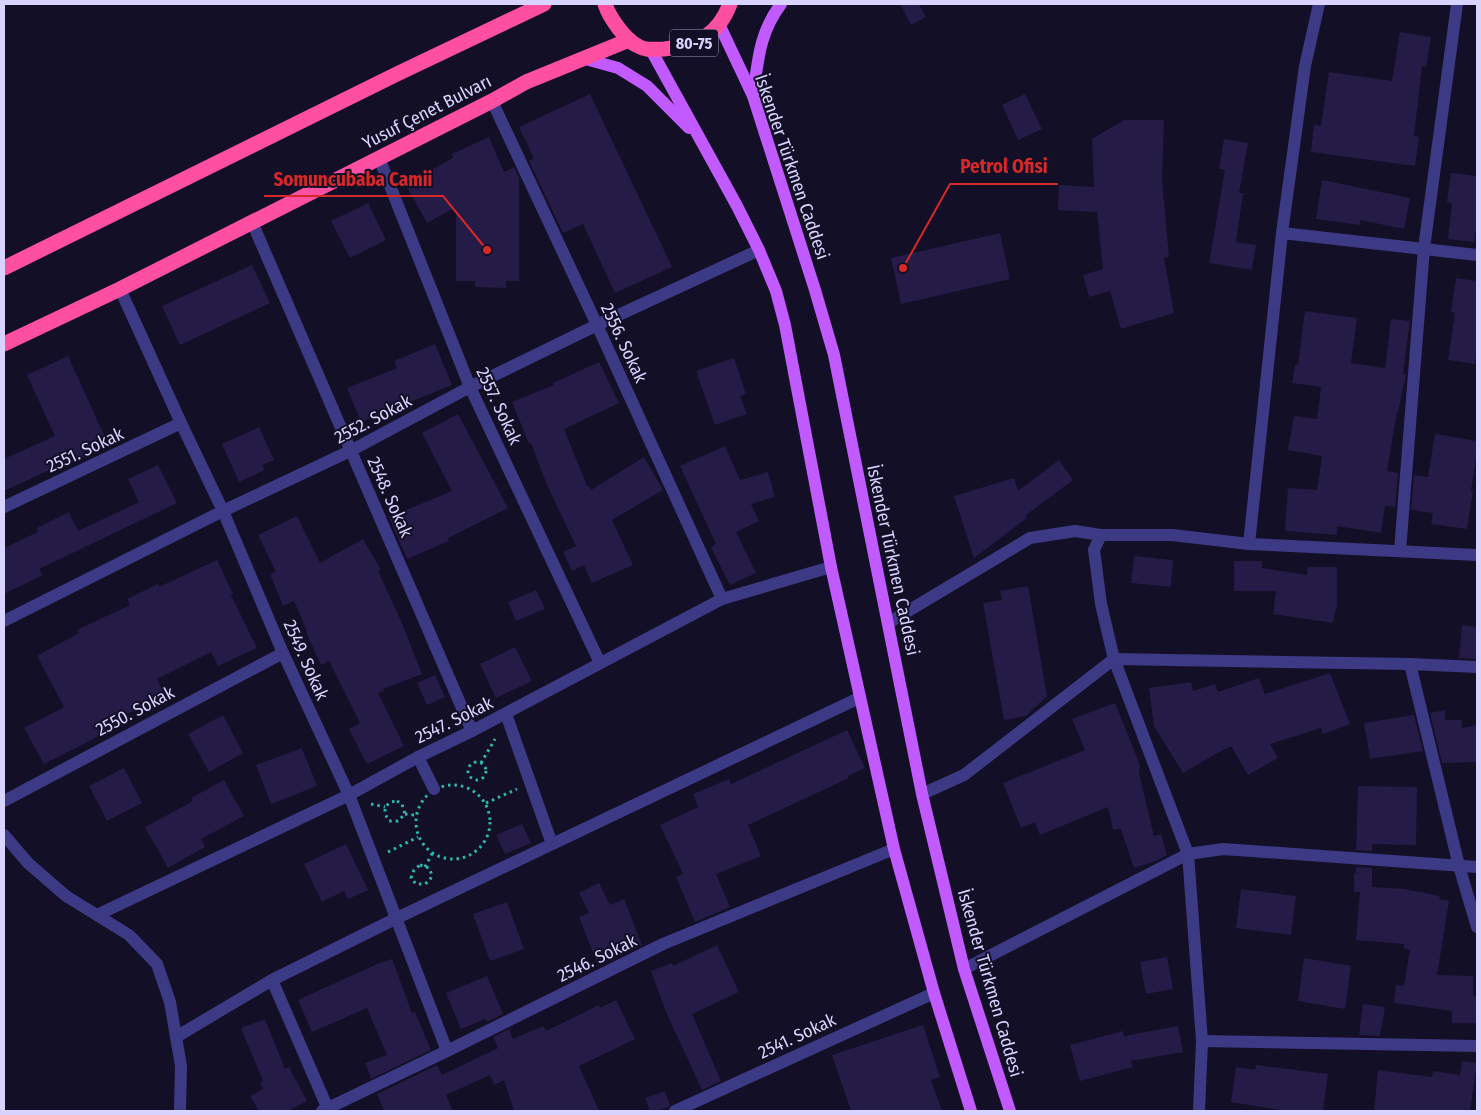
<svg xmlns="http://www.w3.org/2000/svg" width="1481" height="1115" font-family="'Fira Sans Condensed',sans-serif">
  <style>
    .building { fill: #241b47 }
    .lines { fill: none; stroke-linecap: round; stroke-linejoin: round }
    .path { stroke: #2fb8b0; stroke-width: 3; stroke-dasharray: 2.5 4; stroke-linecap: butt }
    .minor { stroke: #3d3a85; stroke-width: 12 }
    .major { stroke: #c25bff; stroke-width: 12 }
    .highway { stroke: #ff4fa3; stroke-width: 15 }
    .labels { text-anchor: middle; stroke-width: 4; stroke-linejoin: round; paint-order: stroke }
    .shield { fill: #130f26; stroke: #9e99be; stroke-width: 1 }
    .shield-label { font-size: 16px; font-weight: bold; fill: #d9d4ff }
    .street-label { font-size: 18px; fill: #d9d4ff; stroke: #130f26 }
    .leader { fill: none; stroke: #d62828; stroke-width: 2 }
    .callout-dot { fill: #d62828; stroke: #130f26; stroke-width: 2 }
    .callout-label { font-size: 19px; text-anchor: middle; font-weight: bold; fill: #d62828; stroke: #130f26; stroke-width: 4; stroke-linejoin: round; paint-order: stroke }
  </style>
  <rect width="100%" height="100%" fill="#130f26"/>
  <g class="building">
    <polygon points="900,4 919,4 926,17 911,25"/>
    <polygon points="1400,32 1431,37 1426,67 1422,66 1414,136 1419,137 1415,166 1311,152 1314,125 1321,126 1329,72 1392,81"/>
    <polygon points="590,94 672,267 615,293 583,224 563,233 529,161 534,158 519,127"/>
    <polygon points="1025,94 1042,129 1018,140 1002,105"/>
    <polygon points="1124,120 1164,120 1162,179 1169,257 1164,258 1174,313 1121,329 1110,291 1089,297 1083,275 1103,269 1097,212 1058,210 1059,185 1094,187 1092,139"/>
    <polygon points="489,137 504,172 514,167 519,178 519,281 506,281 506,288 475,287 475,281 456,281 456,207 427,223 405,184 453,158 452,154"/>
    <polygon points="1224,139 1248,143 1239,193 1243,193 1236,242 1256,245 1252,270 1209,263 1225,170 1219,169"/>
    <polygon points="1451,173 1477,176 1477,222 1474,242 1448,239 1452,203 1447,202"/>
    <polygon points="1322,180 1410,198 1404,229 1360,220 1360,225 1316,219"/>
    <polygon points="368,203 386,240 350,258 331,221"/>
    <polygon points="1000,233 1010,279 901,304 891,258"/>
    <polygon points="252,265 270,303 180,345 162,306"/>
    <polygon points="1456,278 1477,281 1477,346 1475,364 1448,360 1455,313 1451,312"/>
    <polygon points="1305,311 1357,318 1351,363 1385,368 1391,319 1410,321 1403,374 1406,374 1398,412 1397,412 1387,471 1398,473 1395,507 1385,506 1381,533 1337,526 1337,535 1285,531 1288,488 1317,490 1322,456 1288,450 1294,416 1317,419 1321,387 1292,383 1295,365 1298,365"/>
    <polygon points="435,344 452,385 361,422 347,388 397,368 394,361"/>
    <polygon points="68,356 109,446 70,464 69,461 4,491 4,459 55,436 27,375"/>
    <polygon points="734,358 746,394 740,396 747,414 715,425 696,371"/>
    <polygon points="599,362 619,403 564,429 587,486 589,486 591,490 644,457 663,490 612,520 633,565 592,583 584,565 572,571 563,552 576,546 547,485 531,443 529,444 512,402 554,385 553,383"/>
    <polygon points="458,414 508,508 448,538 449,541 407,559 389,517 452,491 422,433"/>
    <polygon points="259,427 274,460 262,465 265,470 239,482 222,444"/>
    <polygon points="1435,434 1477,441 1477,452 1471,491 1473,491 1467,529 1431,524 1433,513 1411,510 1414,475 1428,477"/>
    <polygon points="725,446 740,480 768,472 775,497 751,504 759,521 736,532 756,573 730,585 711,547 716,544 680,466"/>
    <polygon points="1059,460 1073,480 1026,515 1027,518 974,558 954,496 1014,478 1018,491"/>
    <polygon points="158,465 177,503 39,569 43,575 4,594 4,548 38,532 37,528 69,512 78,531 139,502 128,479"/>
    <polygon points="297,516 320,563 363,539 381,570 378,571 401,621 422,674 383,689 384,691 378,693 404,746 367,764 349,729 360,723 329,661 321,665 306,632 307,631 294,601 283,606 270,574 276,572 258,535"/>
    <polygon points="1134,556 1173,560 1171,587 1131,583"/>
    <polygon points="217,560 233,594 231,595 257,648 218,666 211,652 157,679 165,695 118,719 121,725 44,764 24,728 64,707 37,656 79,633 77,630 130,605 127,599 158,584 159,587"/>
    <polygon points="1234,561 1262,561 1262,568 1307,575 1307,567 1337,567 1337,608 1336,608 1333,623 1273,614 1276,591 1234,591"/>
    <polygon points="1028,586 1047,696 1026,716 1004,720 983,603 1002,600 1000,591"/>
    <polygon points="536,590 545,609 516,621 508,602"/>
    <polygon points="1462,625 1477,627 1477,659 1459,658"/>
    <polygon points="515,647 532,681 496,698 480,664"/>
    <polygon points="1330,673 1350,724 1323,734 1321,728 1270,744 1278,758 1248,775 1231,746 1212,756 1183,773 1154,726 1149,688 1191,682 1193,691 1215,684 1218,692 1259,678 1265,694"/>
    <polygon points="435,675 445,697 427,705 417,683"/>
    <polygon points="1115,703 1140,765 1139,773 1154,836 1161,834 1167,855 1156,861 1134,868 1121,829 1113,830 1108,807 1040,835 1035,822 1021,828 1003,783 1085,750 1072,719"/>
    <polygon points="1445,710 1445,720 1462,720 1462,728 1477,725 1477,762 1442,763 1430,713"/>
    <polygon points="223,715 243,753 209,772 188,734"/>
    <polygon points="1414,715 1423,751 1370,759 1364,723"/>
    <polygon points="847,730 865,768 848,776 849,778 748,825 761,856 716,874 730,907 695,922 676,877 683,874 660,825 698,807 693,794 729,779 731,784"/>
    <polygon points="302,748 317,786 271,804 256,765"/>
    <polygon points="124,768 142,803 107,821 89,786"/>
    <polygon points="224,780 244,816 201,839 205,847 168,868 145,827 193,801 191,798"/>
    <polygon points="1358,786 1417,787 1416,845 1372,844 1372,851 1356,850"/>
    <polygon points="522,824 531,843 505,854 496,835"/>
    <polygon points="346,844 368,890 348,899 344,891 322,902 304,864"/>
    <polygon points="1356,867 1372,868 1372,887 1405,889 1440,896 1439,899 1449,901 1437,975 1473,976 1473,996 1477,996 1477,1023 1452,1023 1452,1011 1394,1003 1396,985 1404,986 1410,950 1404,948 1404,944 1356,940 1360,892 1354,892 1354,873 1356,873"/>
    <polygon points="599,883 610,905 624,899 642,945 598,965 579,917 589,913 579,893"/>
    <polygon points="1241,889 1296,896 1291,935 1236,928"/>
    <polygon points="507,902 524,949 490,961 473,914"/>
    <polygon points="717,945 739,992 692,1014 721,1081 702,1090 666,1012 651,971 672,963 673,966"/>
    <polygon points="1167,957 1173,989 1146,994 1140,962"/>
    <polygon points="1304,958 1351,966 1345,1009 1298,1001"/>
    <polygon points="392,959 412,1013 415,1012 431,1050 371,1079 365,1063 387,1055 367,1008 312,1032 298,1000 377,964"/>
    <polygon points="487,976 503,1014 487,1022 485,1019 461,1029 446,993"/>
    <polygon points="616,1000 635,1039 579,1066 599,1111 514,1111 504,1080 494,1085 490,1075 446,1095 453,1111 384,1111 377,1094 437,1065 442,1075 498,1048 493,1037 509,1029 513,1039 543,1026 546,1031 599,1005 600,1008"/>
    <polygon points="1363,1004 1385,1007 1380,1036 1359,1035"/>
    <polygon points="265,1019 285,1069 289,1067 307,1101 288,1111 259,1111 250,1096 263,1089 260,1083 263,1081 241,1028"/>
    <polygon points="923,1025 940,1077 931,1080 942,1111 851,1111 832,1055"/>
    <polygon points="1178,1026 1183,1052 1131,1061 1133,1067 1080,1081 1070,1045 1123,1031 1124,1036"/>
    <polygon points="1462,1061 1477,1063 1470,1111 1374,1111 1378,1070 1432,1077 1433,1071 1460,1075"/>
    <polygon points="1256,1065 1328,1074 1323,1111 1280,1111 1280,1110 1231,1102 1236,1067 1255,1070"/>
    <polygon points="665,1091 670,1105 668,1107 656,1111 650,1111 645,1098"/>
  </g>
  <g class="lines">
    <g class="path">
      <circle cx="477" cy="771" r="9"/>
      <polyline points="481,763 495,739"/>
      <circle cx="453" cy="822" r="37"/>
      <path d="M397 801 402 804 405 814 398 821H389C384 813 383 809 390 802Z"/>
      <polyline points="486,803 517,789"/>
      <polyline points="371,804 385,807"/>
      <polyline points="405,814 415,815"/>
      <polyline points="388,852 418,837"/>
      <polygon points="420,865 429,868 432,875 430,880 425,884 416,884 411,878 414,870"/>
      <polyline points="425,867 433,852"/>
    </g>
    <g class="minor">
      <polyline points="492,101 597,325 722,599"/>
      <polyline points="379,158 470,387 600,663"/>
      <polyline points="252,222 472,731"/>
      <polyline points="1282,233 1477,255"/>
      <polyline points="120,289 181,423 223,511 283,653 349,795 447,1051"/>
      <polyline points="4,507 181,423"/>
      <polyline points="1249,544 1282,233 1305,66 1319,4"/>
      <polyline points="1400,551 1424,248 1457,4"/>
      <polyline points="4,621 223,511 350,451 470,387 597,325 759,250"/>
      <polyline points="888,623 1030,538 1075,531 1101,535"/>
      <polyline points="1477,667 1410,664 1459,866 1477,927"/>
      <polyline points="506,714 552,844"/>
      <polyline points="418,757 434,789"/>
      <polyline points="922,794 964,775 1114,659 1410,664"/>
      <polyline points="4,801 283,653"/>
      <polyline points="4,835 28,863 66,896 129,935 157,964 170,1002 181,1066 180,1111"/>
      <polyline points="97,915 349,795 418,757 472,731 722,599 831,567"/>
      <polyline points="964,969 1188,854 1114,659 1101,604 1094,550 1101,535 1172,535 1249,544 1477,555"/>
      <polyline points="272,980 328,1109"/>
      <polyline points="176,1037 272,980 397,918 859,698"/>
      <polyline points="1202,1041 1477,1046"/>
      <polyline points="322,1111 447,1051 663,944 894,849"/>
      <polyline points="675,1111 934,993"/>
      <polyline points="1199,1111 1202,1041 1188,854 1223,849 1477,867"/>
    </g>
    <g class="major">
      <polyline points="719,24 753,96 815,290 834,355 922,794 964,969 1010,1111"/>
      <polyline points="651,50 737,206 759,250 776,291 785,325 831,567 894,849 934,993 971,1111"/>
      <polyline points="582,58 618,68 647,86 689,128"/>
      <path d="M753 96C758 61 759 33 781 4"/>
    </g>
    <g class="highway">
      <path d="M605 4C609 17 625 40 638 46 646 51 655 49 664 49 697 46 718 35 730 4"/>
      <polyline points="4,268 399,73 544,4"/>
      <polyline points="4,344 120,289 492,101 526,82 629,40"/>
    </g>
  </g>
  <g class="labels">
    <rect class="shield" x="670" y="29.5" width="48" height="27" rx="4"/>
    <g class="shield-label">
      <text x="694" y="49">80-75</text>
    </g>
    <g class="street-label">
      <text transform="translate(427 112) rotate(-27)" y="6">Yusuf Çenet Bulvarı</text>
      <text transform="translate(792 167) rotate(71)" y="6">İskender Türkmen Caddesi</text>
      <text transform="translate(624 343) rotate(65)" y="6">2556. Sokak</text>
      <text transform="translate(499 406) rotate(65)" y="6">2557. Sokak</text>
      <text transform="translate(373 419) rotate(-28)" y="6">2552. Sokak</text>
      <text transform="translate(85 450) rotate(-25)" y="6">2551. Sokak</text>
      <text transform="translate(390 497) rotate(66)" y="6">2548. Sokak</text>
      <text transform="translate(893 560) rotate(78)" y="6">İskender Türkmen Caddesi</text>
      <text transform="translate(306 660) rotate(66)" y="6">2549. Sokak</text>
      <text transform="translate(135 711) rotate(-28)" y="6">2550. Sokak</text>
      <text transform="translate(454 720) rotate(-26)" y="6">2547. Sokak</text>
      <text transform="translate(597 958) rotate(-26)" y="6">2546. Sokak</text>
      <text transform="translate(990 983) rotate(74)" y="6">İskender Türkmen Caddesi</text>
      <text transform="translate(797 1036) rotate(-25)" y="6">2541. Sokak</text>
    </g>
  </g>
  <path class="leader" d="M903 268L950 184H1058M487 250L443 196H264"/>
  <g class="callout-dot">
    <circle cx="903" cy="268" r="5"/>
    <circle cx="487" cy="250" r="5"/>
  </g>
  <g class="callout-label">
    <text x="1004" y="173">Petrol Ofisi</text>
    <text x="353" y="186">Somuncubaba Camii</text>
  </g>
  <rect width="1481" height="1115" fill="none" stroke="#d9d4ff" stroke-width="10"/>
</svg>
